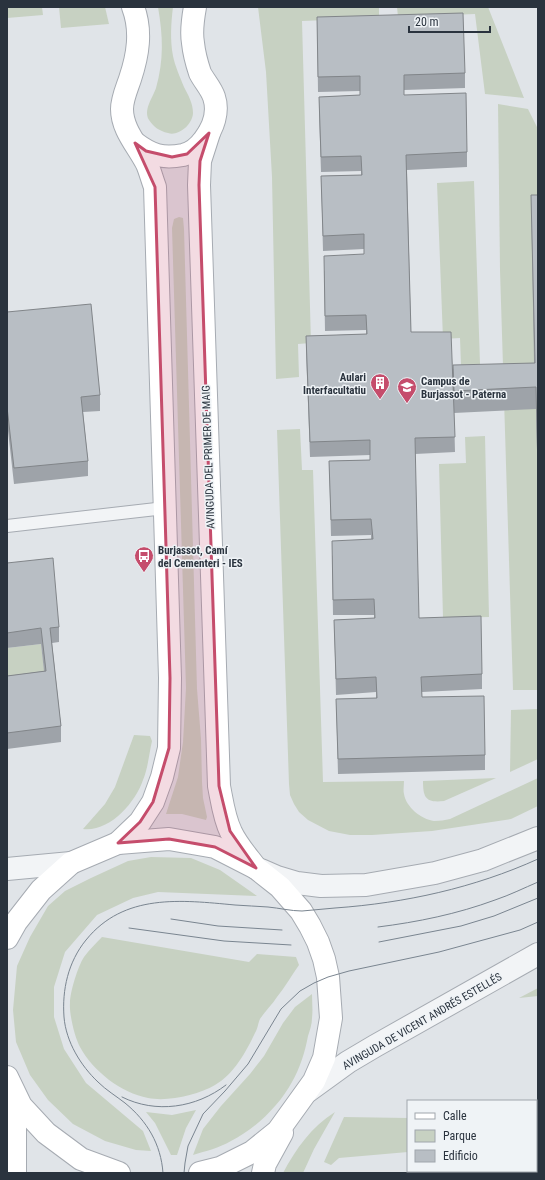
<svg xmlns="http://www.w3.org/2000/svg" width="545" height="1180" font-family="'Roboto Condensed',sans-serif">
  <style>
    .green { fill: #c7d1c2 }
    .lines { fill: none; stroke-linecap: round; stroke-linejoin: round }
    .service-casing { stroke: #a6abb2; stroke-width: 14 }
    .tertiary-casing { stroke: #a6abb2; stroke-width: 24 }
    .secondary-casing { stroke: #a6abb2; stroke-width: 24 }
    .service { stroke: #f2f4f6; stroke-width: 12 }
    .tertiary { stroke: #f2f4f6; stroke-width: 22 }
    .secondary { stroke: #fff; stroke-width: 22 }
    .tram { stroke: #7a8590; stroke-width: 1 }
    .wall { fill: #9ea3a9 }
    .building { fill: #b8bec4; stroke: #818589 }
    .marked { fill: #c54d6c; fill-opacity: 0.2; stroke: #c54d6c; stroke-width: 3; stroke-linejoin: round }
    .labels { text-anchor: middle; stroke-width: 3; stroke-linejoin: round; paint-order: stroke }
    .poi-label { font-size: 11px; font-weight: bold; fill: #2a333e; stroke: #eff3f6; text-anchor: start }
    .street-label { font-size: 11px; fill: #2a333e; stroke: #eff3f6 }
  </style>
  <rect width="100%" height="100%" fill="#e0e4e8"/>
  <g class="green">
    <polygon points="7,7 42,7 43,15 7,18"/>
    <polygon points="59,7 105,7 109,24 61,28"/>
    <path d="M158 7H173C171 23 170 40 173 56 175 66 180 77 184 87 188 95 193 103 193 113 193 118 189 125 185 128 180 132 174 135 168 133 159 131 154 127 149 120 143 110 153 97 156 88 164 60 163 36 158 7Z"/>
    <polygon points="258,7 379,7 379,18 302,21 311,343 298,344 299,377 276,379 272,177 266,72"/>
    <polygon points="397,7 488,7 524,98 485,94 475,14 398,17"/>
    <polygon points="498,104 528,109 538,129 538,690 513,690 500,270"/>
    <polygon points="474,181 480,364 461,365 460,338 443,339 437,183"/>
    <polygon points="179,217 183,218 184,229 197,689 201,739 202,782 203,798 207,817 206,820 182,814 166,814 178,777 183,742 186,688 172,228 174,219"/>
    <path d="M300 429 302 470H313L323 782 404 781C404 785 403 790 404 794 406 807 421 819 434 821 440 821 445 820 450 819L538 778V806L511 819 432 831 372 835H350L329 831 308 820 299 812 294 804 290 795 289 784 277 430Z"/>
    <polygon points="485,436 489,617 443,618 439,464 466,463 465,437"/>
    <polygon points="41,644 46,686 7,691 7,648"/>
    <polygon points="538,709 538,759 510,772 511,710"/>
    <path d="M134 735 150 736 152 741C149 754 148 768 143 780 135 803 110 832 83 829L105 804 115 787Z"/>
    <path d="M496 778 444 801C426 803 423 798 423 781Z"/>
    <polygon points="151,857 191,858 220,870 257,896 158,892 133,898 97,915 65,952 54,987 54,1017 64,1049 86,1083 143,1131 151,1151 136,1150 105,1141 73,1124 48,1100 30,1075 16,1042 13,1010 17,966 30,937 48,906 65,891 91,878 128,861"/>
    <path d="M102 937 249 962 257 954 296 957 299 965C292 975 285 987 277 997 272 1005 265 1011 260 1019 258 1023 258 1028 255 1033 246 1052 234 1074 215 1085 198 1095 168 1102 148 1098 121 1093 93 1071 80 1047 75 1038 69 1014 70 1003 70 992 78 966 84 957 89 950 96 943 102 937Z"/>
    <polygon points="538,988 538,996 519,998"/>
    <path d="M312 994C312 1002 313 1010 312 1018 312 1024 310 1030 308 1036 305 1052 300 1068 292 1082 279 1106 255 1129 231 1141 219 1148 206 1151 193 1155L203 1129 221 1106 250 1074 264 1056 283 1023 295 1007Z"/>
    <polygon points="196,1110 186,1128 177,1155 171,1155 155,1123 146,1112 172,1115"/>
    <path d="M335 1112 314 1149 303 1173H283C296 1149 311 1127 335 1112Z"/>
    <polygon points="344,1117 408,1118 408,1152 339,1158 331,1165 324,1162"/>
  </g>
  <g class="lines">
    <defs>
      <polyline id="service" points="7,526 165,508"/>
      <g id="tertiary">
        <polyline points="7,869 71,863"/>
        <polyline points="261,870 277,877 297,883 321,886 366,885 435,873 483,860 538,838"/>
        <polyline points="308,1091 348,1062 375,1046 538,954"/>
      </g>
      <g id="secondary">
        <path d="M209 133 200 161 199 185 219 786C222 801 224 818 231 832 237 845 247 856 256 868"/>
        <path d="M135 143C151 155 162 159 183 155 192 153 199 147 204 140 213 128 219 112 214 97 211 88 204 81 200 73 197 64 194 53 193 43 191 32 193 18 195 7"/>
        <path d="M118 843 140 822 153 802 162 777 169 748 170 678 155 187C152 179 150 171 147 164 138 146 122 130 122 109 122 99 127 88 130 79 138 55 142 31 133 7"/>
        <polyline points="7,938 16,922 41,890 71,863 118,843 169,839 215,847 256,868 280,887 301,911 310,926 318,942 324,959 328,977 331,1018 324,1058 314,1081 278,1131 252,1152 220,1168 200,1173"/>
        <polyline points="7,1077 21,1106 46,1133 81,1159 119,1173"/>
        <polyline points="8,1092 15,1124 15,1173"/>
        <polyline points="263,1173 265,1164 282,1133"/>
      </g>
    </defs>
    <use href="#service" class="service-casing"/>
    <use href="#tertiary" class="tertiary-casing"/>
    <use href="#secondary" class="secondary-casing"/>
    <use href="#service" class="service"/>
    <use href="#tertiary" class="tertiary"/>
    <use href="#secondary" class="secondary"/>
    <g class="tram">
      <polyline points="171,919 218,926 282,930"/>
      <path d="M378 927C418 922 457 914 495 900 510 895 524 888 538 882"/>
      <polyline points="129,928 224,941 291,945"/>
      <polyline points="379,942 461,926 494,916 538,898"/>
      <path d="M122 1097C156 1114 196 1108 226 1085"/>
      <path d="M163 1173C161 1144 147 1121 125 1103 116 1096 106 1090 98 1082 81 1066 66 1042 64 1017 62 990 68 962 86 940 124 893 181 900 235 905 246 906 257 906 268 907 279 908 291 911 302 911 313 910 324 909 335 908 405 903 474 888 538 859"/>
      <polyline points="184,1173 185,1163 188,1146 203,1114 225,1091 248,1064 281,1009 300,991 314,983 328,977 349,971 439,952 520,930 538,922"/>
    </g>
  </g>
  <g class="wall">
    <polygon points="317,17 465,73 465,88 404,90 404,95 467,152 467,167 407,170 411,332 453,369 534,363 531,195 538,195 538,492 536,409 454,413 455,452 415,454 419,618 482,674 482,689 422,692 422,697 485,755 485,770 338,774 336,699 376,698 376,692 336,695 334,620 374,618 374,615 333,615 332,556 371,539 371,535 331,536 329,461 370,460 370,455 310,457 306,351 306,336 366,334 366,330 325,331 324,271 364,254 364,249 323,251 321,176 361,175 361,171 321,172 319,112 319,97 360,95 360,91 318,92"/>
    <polygon points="7,312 100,395 100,411 83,412 88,461 88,476 14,484 7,422"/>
    <polygon points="7,563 59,627 59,642 52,643 61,726 61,742 7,749 7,676 44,671 41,644 7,648"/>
  </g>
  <g class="building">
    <polygon points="463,13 465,73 404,75 404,95 466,93 467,152 406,155 411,332 451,332 455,437 415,438 419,618 481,616 482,674 421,677 422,697 484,696 485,755 338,759 336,699 377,698 376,677 336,679 334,620 375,618 374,599 333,600 332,541 373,539 371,519 331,520 329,461 370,460 370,440 310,442 306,336 367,334 366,315 325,316 324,256 364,254 364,234 323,236 321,176 362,175 361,156 321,157 319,97 360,95 360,76 318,77 317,17"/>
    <polygon points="531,195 538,195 538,470 536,387 454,391 453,365 535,363"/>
    <polygon points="91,304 100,395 81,397 88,461 14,468 7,407 7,312"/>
    <polygon points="53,558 59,627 50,628 61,726 7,733 7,676 46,671 41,628 7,633 7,563"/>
    <polygon points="538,1159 538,1173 486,1173 494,1171 536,1171 536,1160"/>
  </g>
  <path class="marked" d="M209 133 200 161 199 185 219 786 230 831 256 868 215 847 169 839 118 843 140 822 153 802 169 748 170 678 155 187 135 143 146 151 172 157 187 154Z"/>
  <defs>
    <symbol id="building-pin" viewBox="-11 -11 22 30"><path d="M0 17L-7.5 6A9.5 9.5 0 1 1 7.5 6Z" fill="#c54d6c" stroke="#eff3f6"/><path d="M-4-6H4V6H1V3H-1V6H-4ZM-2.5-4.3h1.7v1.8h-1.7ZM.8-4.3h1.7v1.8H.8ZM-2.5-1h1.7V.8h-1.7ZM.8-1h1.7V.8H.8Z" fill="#fff"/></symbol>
    <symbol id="university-pin" viewBox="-11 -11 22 30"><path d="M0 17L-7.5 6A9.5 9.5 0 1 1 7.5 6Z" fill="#c54d6c" stroke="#eff3f6"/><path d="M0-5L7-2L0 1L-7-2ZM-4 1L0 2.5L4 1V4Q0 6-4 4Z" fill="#fff"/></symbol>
    <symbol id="bus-pin" viewBox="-11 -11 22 30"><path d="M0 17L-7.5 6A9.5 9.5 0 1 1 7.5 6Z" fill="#c54d6c" stroke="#eff3f6"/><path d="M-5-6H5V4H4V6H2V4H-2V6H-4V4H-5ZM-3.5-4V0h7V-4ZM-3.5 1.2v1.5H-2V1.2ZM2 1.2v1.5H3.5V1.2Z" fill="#fff"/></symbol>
  </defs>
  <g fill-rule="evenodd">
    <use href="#building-pin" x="369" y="372" width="22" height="30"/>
    <use href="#university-pin" x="396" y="376" width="22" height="30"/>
    <use href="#bus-pin" x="133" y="545" width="22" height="30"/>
  </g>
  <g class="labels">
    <g class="poi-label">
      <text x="366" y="381" text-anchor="end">Aulari<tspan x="366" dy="13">Interfacultatiu</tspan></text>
      <text x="421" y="385">Campus de<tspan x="421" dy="13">Burjassot - Paterna</tspan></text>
      <text x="158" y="554">Burjassot, Camí<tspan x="158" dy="13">del Cementeri - IES</tspan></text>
    </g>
    <g class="street-label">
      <text transform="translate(208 457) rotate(-92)" y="4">AVINGUDA DEL PRIMER DE MAIG</text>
      <text transform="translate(422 1021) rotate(-30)" y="4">AVINGUDA DE VICENT ANDRÉS ESTELLÉS</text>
    </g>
  </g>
  <rect width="545" height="1180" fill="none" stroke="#2a333e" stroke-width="16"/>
  <rect x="407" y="1100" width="130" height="72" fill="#eff3f6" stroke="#a0a6ac"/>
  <rect x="415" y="1113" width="20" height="6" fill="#ffffff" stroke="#a0a6ac"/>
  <text x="443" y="1120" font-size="12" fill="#2a333e">Calle</text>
  <rect x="415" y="1130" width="20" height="12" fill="#c7d1c2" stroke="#a0a6ac"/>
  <text x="443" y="1140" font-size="12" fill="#2a333e">Parque</text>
  <rect x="415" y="1150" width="20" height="12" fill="#b8bec4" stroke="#a0a6ac"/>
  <text x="443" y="1160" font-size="12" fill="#2a333e">Edificio</text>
  <path d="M409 26v6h81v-6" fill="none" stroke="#2a333e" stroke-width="2"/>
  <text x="415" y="26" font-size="12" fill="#2a333e" stroke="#eff3f6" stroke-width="3" paint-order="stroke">20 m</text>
</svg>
